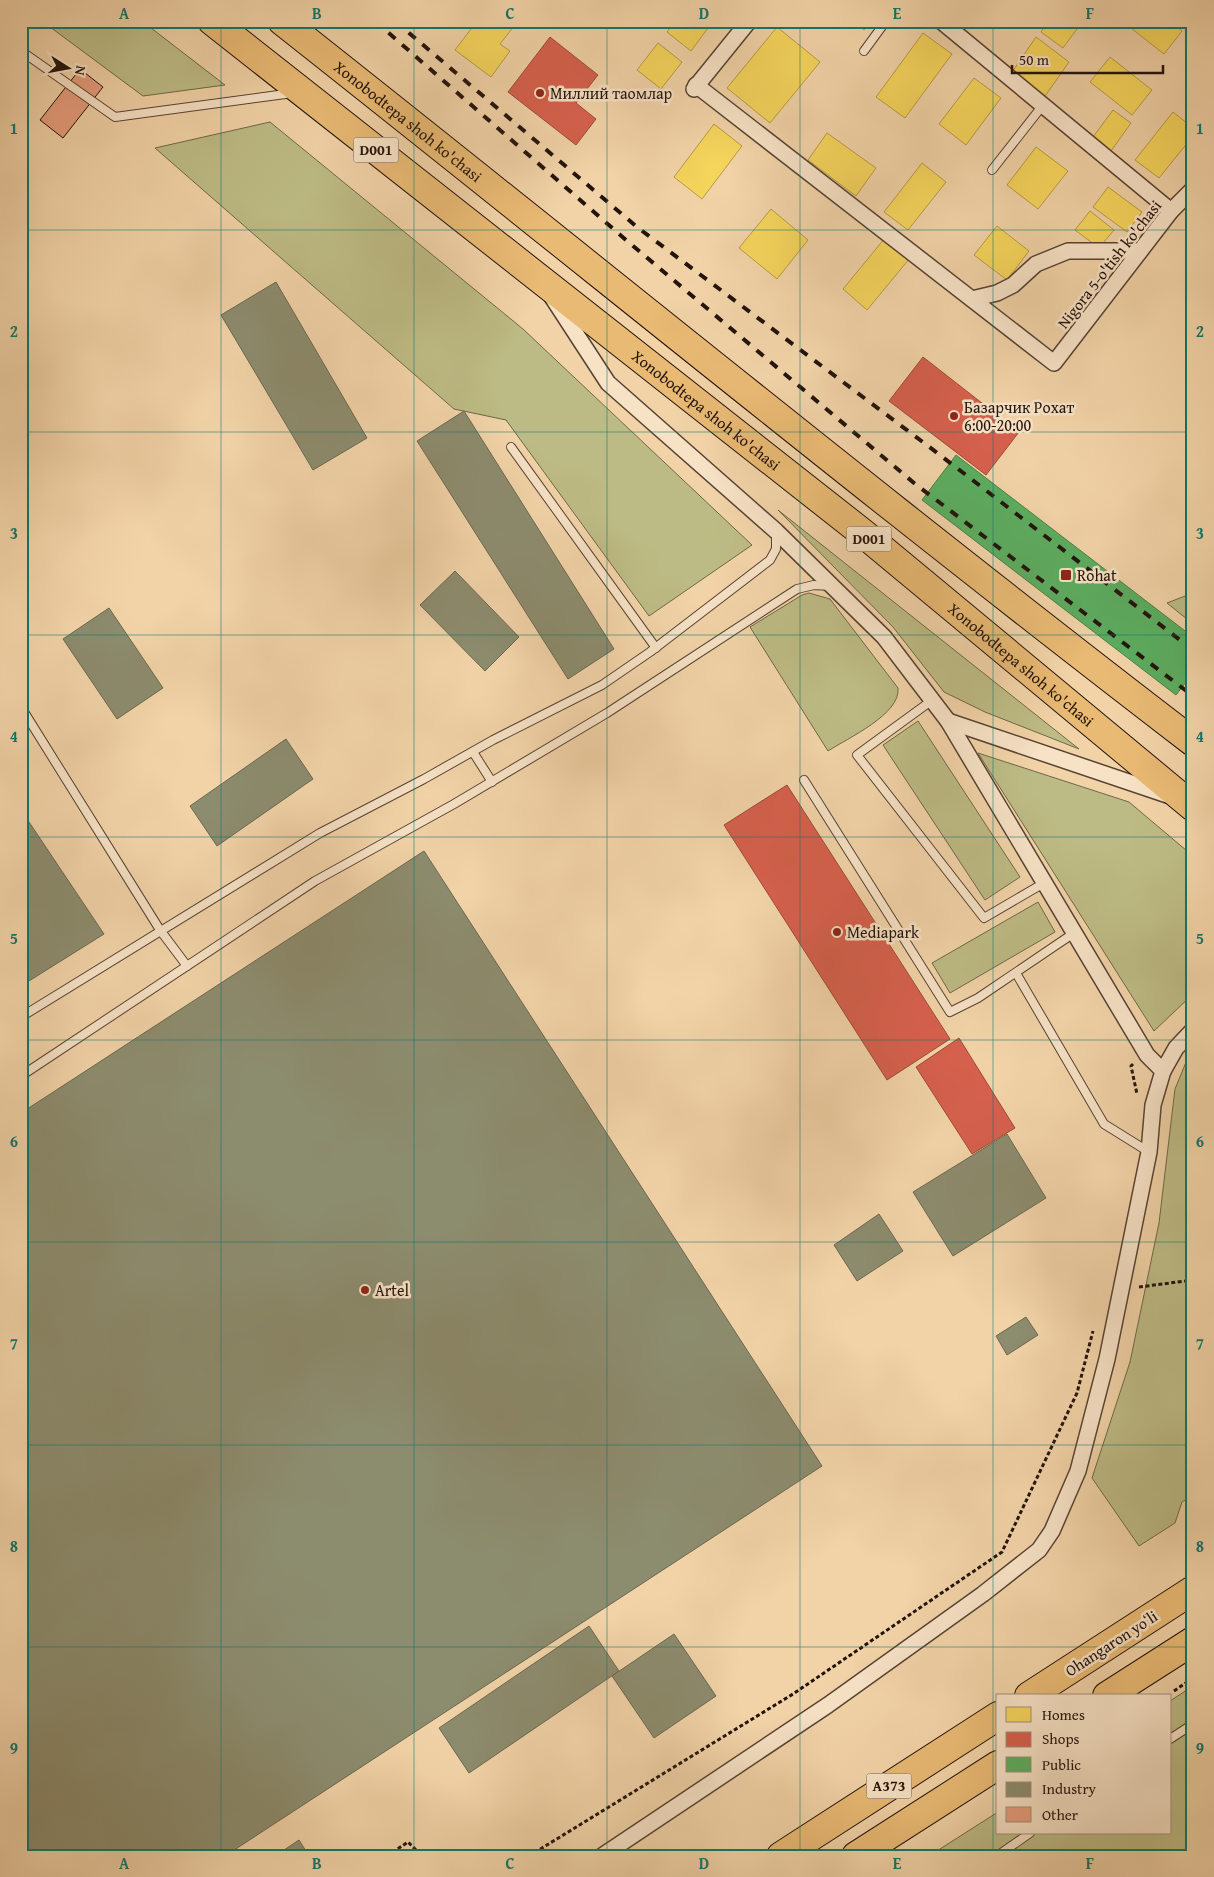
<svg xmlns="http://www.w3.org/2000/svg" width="1214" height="1877" font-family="'Gentium Book Plus',serif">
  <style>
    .green { fill: #bdbb85; stroke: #706748 }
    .homes { fill: #f6d55c; stroke: #b79b44 }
    .shops { fill: #d6604d; stroke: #a0493a }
    .public { fill: #5aae61; stroke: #4a8048 }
    .industry { fill: #8c8c6e; stroke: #6c6851 }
    .building { fill: #e79d7d; stroke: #23130c }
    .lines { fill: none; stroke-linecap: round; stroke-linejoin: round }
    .lane-casing { stroke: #574333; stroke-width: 10 }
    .street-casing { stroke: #574333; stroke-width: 18 }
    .highway-casing { stroke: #23130c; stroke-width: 30 }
    .path { stroke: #23130c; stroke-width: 3; stroke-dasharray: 4 2.5; stroke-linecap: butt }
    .lane { stroke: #f7e2c6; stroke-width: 8 }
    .street { stroke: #f7e2c6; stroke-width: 15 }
    .highway { stroke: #e9ba74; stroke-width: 28 }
    .rail { stroke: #23130c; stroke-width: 4; stroke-dasharray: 9 9; stroke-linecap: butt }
    .grid { fill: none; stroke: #0f766e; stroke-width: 1; stroke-opacity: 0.55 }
    .poi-dot { fill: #8f2418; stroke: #f7e2c6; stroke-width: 2 }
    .labels { text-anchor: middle; stroke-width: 5; stroke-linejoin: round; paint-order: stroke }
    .shield { fill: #f7e2c6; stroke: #635144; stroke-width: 1 }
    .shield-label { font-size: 15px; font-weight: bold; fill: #23130c }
    .poi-label { font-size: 16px; fill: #23130c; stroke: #f7e2c6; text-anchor: start }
    .street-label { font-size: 16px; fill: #23130c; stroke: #f7e2c6 }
    .neatline { fill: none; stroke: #0f766e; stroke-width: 2 }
    .grid-label { font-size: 16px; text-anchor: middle; font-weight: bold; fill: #0f766e }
  </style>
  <rect width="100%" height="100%" fill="#f2d3a8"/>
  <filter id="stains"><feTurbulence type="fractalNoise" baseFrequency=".004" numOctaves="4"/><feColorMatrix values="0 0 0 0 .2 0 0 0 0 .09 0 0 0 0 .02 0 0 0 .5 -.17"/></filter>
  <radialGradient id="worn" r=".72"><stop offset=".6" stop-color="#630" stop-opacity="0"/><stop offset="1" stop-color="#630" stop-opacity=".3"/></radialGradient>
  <g class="green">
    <polygon points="42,21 142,21 225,85 143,96"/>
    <polygon points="270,122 523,329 752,545 649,616 506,420 454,409 155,148"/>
    <polygon points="778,510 1079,749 985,712 944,692 893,627"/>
    <path d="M809 593 830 599 898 688C901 714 848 738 828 751L750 627 802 595Z"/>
    <polygon points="1193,593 1193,624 1167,603"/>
    <polygon points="918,721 1020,877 985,900 883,745"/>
    <polygon points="978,753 1129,802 1193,856 1193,994 1154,1031"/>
    <polygon points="1038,902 1055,932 950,993 932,963"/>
    <polygon points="1193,1045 1193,1495 1182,1502 1175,1523 1139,1546 1092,1478 1130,1362 1159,1223 1175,1089"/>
    <polygon points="1193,1686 1193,1856 929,1856 998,1812 998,1833 1170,1833 1170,1701"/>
  </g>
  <g class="homes">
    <polygon points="477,21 518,21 500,44 510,51 491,77 455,50"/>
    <polygon points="675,21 708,21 711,24 691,51 667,32"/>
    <polygon points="853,21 870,21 864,30"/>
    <polygon points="1048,21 1083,21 1063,48 1041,32"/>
    <polygon points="1122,21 1170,21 1182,31 1164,54"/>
    <polygon points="777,27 820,62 770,123 727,88"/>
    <polygon points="923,33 952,54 905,118 876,97"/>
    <polygon points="1036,37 1069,62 1043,99 1010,75"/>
    <polygon points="658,43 682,62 661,89 637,70"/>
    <polygon points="1110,57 1152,90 1132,115 1090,82"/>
    <polygon points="974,78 1001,98 966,145 939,124"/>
    <polygon points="1113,110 1131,123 1111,151 1093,137"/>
    <polygon points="1173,112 1193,128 1193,136 1159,178 1135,160"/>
    <polygon points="714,124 742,146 702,199 674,177"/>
    <polygon points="827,133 876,168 856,196 808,160"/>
    <polygon points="1036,147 1068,171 1038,209 1007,185"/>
    <polygon points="922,163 946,182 908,230 884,212"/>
    <polygon points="1108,187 1142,212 1127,232 1093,207"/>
    <polygon points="771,209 808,240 777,279 739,248"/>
    <polygon points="1090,211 1114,230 1099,248 1075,230"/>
    <polygon points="997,226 1029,251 1007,280 974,255"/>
    <polygon points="885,238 910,258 867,310 843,289"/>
  </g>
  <g class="shops">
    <polygon points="550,37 598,75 576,103 596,119 576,145 508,92"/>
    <polygon points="923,357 1019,432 986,475 889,401"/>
    <polygon points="787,785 950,1039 887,1080 724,825"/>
    <polygon points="959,1038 1015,1128 972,1154 916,1067"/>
  </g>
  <polygon class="public" points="956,455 1193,637 1193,673 1176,695 922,500"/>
  <g class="industry">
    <polygon points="276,282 367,438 313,470 221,315"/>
    <polygon points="464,411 614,649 568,679 417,441"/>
    <polygon points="455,571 519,637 485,671 420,605"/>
    <polygon points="109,608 163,688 117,719 63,639"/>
    <polygon points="286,739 313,779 217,846 190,806"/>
    <polygon points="21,810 104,934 21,986"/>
    <polygon points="424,851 822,1466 225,1856 21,1856 21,1113"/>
    <polygon points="1007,1134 1046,1198 953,1256 913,1192"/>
    <polygon points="879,1214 903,1251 857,1281 834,1245"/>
    <polygon points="1026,1317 1038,1335 1007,1355 996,1336"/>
    <polygon points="589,1626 619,1671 469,1773 439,1728"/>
    <polygon points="674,1634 716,1696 654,1738 612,1676"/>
    <polygon points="299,1840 309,1856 275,1856"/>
  </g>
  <polygon class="building" points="80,69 103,87 63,138 40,120"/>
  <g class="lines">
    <defs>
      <g id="lane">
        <polyline points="23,21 24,53 115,117 293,93"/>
        <polyline points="864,51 886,21"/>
        <polyline points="992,170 1043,105"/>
        <polyline points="511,447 656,648"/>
        <polyline points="931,701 857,755 984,918 1044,883"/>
        <polyline points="21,707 160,930 187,966"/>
        <polyline points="473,752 492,782"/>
        <polyline points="804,780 950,1012 978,998 1074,933"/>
        <polyline points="1016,973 1104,1124 1149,1152"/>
        <polyline points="21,1017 320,833 424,779 493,740 602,685 650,652 770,560 776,549 776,533"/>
        <polyline points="21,1076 315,881 454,804 607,713 797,589 814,585 831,586"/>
        <polyline points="1170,1739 1193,1724"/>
        <polyline points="997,1856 1030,1833"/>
      </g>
      <g id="street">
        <polyline points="941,21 1171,211"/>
        <polyline points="696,85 1054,363 1171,211 1193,189"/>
        <polyline points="694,89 749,21"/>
        <polyline points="552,297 608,383 776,531 884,637 948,721 1147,1055 1163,1071 1153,1105 1149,1152 1107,1359 1078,1471 1052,1531 1039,1550 983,1594 828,1705 602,1856"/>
        <polyline points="972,299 997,293 1013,285 1036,264 1068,251 1140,251"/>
        <polyline points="948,721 1167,795"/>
        <polyline points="1163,1071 1176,1048 1193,1030"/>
      </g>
      <g id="highway">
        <path id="s1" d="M212 21 864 534 1193 807"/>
        <path id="s2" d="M282 21C586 261 885 506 1193 742"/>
        <polyline points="1029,1696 1193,1590"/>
        <polyline points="1107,1696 1193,1641"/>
        <polyline points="781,1856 998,1716"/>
        <polyline points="856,1856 998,1765"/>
      </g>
    </defs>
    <use href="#lane" class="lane-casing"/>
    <use href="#street" class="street-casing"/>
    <use href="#highway" class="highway-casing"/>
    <g class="path">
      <polyline points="1133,1064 1131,1066 1137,1094"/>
      <polyline points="1139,1287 1193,1280"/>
      <polyline points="1191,1550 1190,1548 1193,1545"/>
      <polyline points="1174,1691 1193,1678"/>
      <polyline points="387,1856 408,1842 422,1856"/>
      <polyline points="529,1856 793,1694 1002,1552 1077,1393 1093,1331"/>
    </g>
    <use href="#lane" class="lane"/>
    <use href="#street" class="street"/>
    <use href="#highway" class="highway"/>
    <g class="rail">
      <polyline points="375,21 626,240 914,483 1193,696"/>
      <polyline points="395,21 637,227 940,455 1193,650"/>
    </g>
  </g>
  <path class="grid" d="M221 21V1856M414 21V1856M607 21V1856M800 21V1856M993 21V1856M21 230H1193M21 432H1193M21 635H1193M21 837H1193M21 1040H1193M21 1242H1193M21 1445H1193M21 1647H1193"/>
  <g class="poi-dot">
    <circle cx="540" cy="93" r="5"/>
    <circle cx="954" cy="416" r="5"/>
    <rect x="1060" y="569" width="12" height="12" rx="2.5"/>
    <circle cx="837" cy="932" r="5"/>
    <circle cx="365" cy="1290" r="5"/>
  </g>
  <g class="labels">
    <g class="shield">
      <rect x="353.5" y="137.5" width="45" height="25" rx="4"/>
      <rect x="846.5" y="526.5" width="45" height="25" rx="4"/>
      <rect x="866.5" y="1773.5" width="45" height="25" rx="4"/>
    </g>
    <g class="shield-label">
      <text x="376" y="155">D001</text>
      <text x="869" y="544">D001</text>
      <text x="889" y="1791">A373</text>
    </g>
    <g class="poi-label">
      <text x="550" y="99">Миллий таомлар</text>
      <text x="964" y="413">Базарчик Рохат<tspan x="964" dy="18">6:00-20:00</tspan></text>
      <text x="1077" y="581">Rohat</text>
      <text x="847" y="938">Mediapark</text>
      <text x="375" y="1296">Artel</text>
    </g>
    <g class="street-label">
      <text dy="6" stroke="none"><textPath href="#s2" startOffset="161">Xonobodtepa shoh ko'chasi</textPath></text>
      <text transform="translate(1109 264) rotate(-52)" y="6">Nigora 5-o'tish ko'chasi</text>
      <text dy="6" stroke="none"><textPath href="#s1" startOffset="629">Xonobodtepa shoh ko'chasi</textPath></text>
      <text dy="6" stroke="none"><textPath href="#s1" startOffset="1034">Xonobodtepa shoh ko'chasi</textPath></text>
      <text transform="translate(1111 1643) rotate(-33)" y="6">Ohangaron yoʻli</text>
    </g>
  </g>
  <rect width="1214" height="1877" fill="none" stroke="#f2d3a8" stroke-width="55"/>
  <rect x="996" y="1694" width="175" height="140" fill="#f7e2c6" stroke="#a28f7c"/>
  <rect x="1006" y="1707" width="25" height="15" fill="#f6d55c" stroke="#a28f7c"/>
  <text x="1042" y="1720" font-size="15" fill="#23130c">Homes</text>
  <rect x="1006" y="1732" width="25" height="15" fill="#d6604d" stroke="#a28f7c"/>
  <text x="1042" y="1744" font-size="15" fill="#23130c">Shops</text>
  <rect x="1006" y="1757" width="25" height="15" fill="#5aae61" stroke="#a28f7c"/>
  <text x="1042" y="1770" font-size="15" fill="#23130c">Public</text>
  <rect x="1006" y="1782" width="25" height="15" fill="#8c8c6e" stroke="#a28f7c"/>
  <text x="1042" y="1794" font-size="15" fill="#23130c">Industry</text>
  <rect x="1006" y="1807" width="25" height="15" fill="#e79d7d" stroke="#a28f7c"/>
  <text x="1042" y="1820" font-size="15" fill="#23130c">Other</text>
  <g transform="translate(68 68) rotate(101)" stroke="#f7e2c6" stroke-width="4" paint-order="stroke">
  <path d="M0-4L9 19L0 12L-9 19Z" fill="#23130c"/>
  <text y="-8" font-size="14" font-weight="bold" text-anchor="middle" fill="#23130c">N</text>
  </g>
  <path d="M1012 65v8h151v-8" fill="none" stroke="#23130c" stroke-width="2.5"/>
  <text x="1019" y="65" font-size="15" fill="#23130c" stroke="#f7e2c6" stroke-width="4" paint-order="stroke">50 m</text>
  <rect x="28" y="28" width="1158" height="1822" class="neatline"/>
  <g class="grid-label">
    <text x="124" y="19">A</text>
    <text x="317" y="19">B</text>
    <text x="510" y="19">C</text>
    <text x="704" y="19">D</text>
    <text x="897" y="19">E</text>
    <text x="1090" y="19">F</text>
    <text x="14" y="134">1</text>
    <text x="1200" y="134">1</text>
    <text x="14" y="337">2</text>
    <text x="1200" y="337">2</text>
    <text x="14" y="539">3</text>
    <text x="1200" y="539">3</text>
    <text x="14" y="742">4</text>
    <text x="1200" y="742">4</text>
    <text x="14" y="944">5</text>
    <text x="1200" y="944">5</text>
    <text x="14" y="1147">6</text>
    <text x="1200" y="1147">6</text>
    <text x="14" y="1349">7</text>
    <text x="1200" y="1349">7</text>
    <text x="14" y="1552">8</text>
    <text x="1200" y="1552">8</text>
    <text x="14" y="1754">9</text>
    <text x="1200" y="1754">9</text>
    <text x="124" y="1869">A</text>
    <text x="317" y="1869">B</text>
    <text x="510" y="1869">C</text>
    <text x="704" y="1869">D</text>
    <text x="897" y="1869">E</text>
    <text x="1090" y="1869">F</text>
  </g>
  <rect width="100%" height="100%" filter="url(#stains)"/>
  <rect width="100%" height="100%" fill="url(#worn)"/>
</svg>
